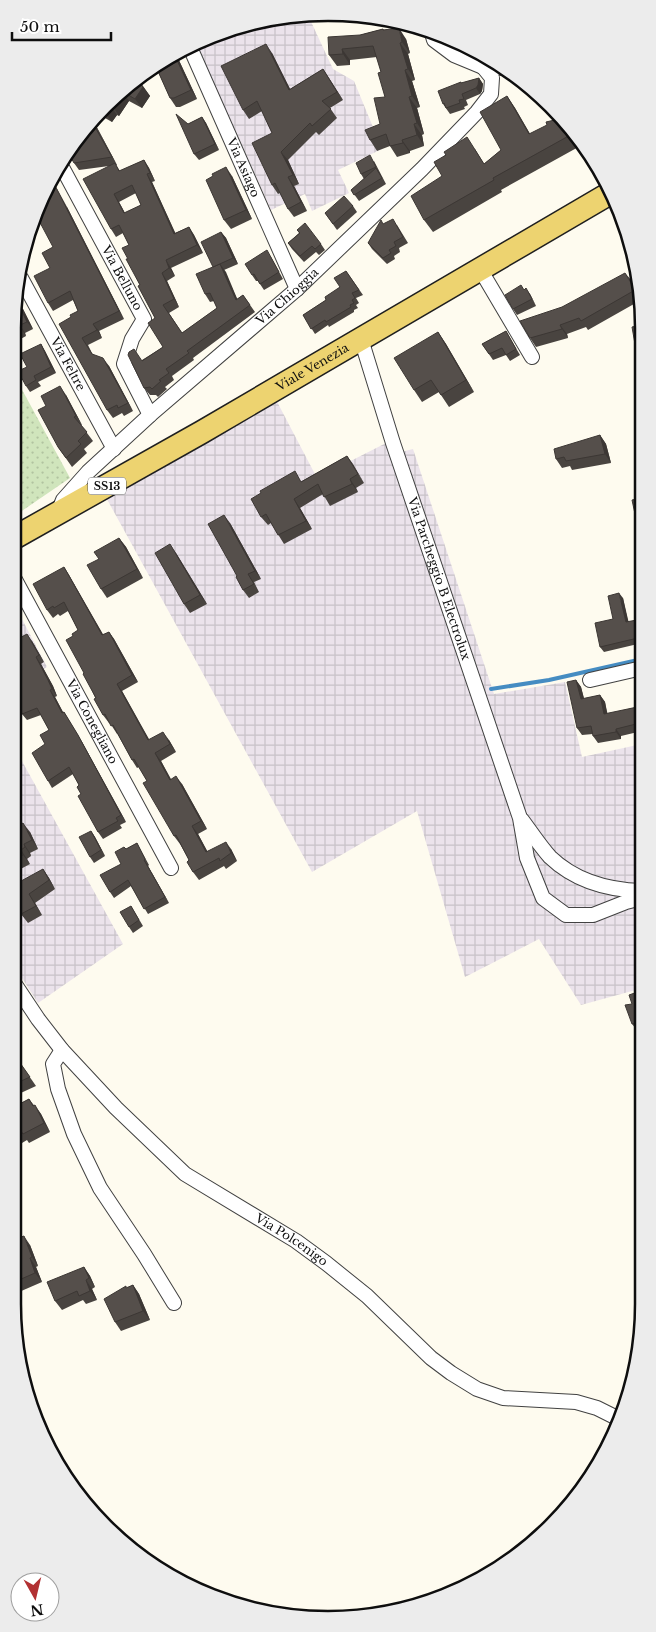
<svg xmlns="http://www.w3.org/2000/svg" width="656" height="1632" font-family="'Libre Baskerville',serif">
  <defs>
    <pattern id="industrial-grid" width="8" height="8" patternUnits="userSpaceOnUse" patternTransform="scale(1.25)"><rect width="8" height="8" fill="#ebe3eb"/><path d="M0 4h8M4 0v8" fill="none" stroke="#c8c2c8"/></pattern>
    <pattern id="grass-dots" width="8" height="8" patternUnits="userSpaceOnUse" patternTransform="scale(1.25)"><rect width="8" height="8" fill="#d0e5bc"/><path d="M2 2h.1M6 6h.1" fill="none" stroke="#b1c3a0" stroke-width="1.8" stroke-linecap="round"/></pattern>
  </defs>
  <rect width="100%" height="100%" fill="#fefbef"/>
  <g fill="url(#industrial-grid)">
    <path d="M307,13L333,69L354,81L382,149L338,170L349,193L312,211L305,194L271,210L196,43Z"/>
    <path d="M273,394L317,478L396,438L401,452L413,449L494,694L565,682L582,757L642,744L643,988L581,1005L539,939L465,977L417,811L312,872L103,492Z"/>
    <path d="M12,600L47,667L13,687H12Z"/>
    <path d="M12,743L123,944L38,1003L13,964Z"/>
  </g>
  <path fill="url(#grass-dots)" d="M13,373L70,478L13,517H12Z"/>
  <g fill="none" stroke-linecap="round" stroke-linejoin="round">
    <path stroke="#458cc2" stroke-width="4" d="M491,689L549,680L638,660"/>
    <g stroke="#414141" stroke-width="16">
      <g id="minor">
        <path d="M431,30L434,40L454,55L483,67L506,68"/>
        <path id="s1" d="M189,45L297,289"/>
        <path id="s2" d="M63,169L144,319L132,339L124,364L150,415"/>
        <path d="M480,269L532,357"/>
        <path id="s3" d="M21,278L114,449"/>
        <path id="s4" d="M361,339L393,443L520,818L527,858L543,898L566,915H593L626,902L642,898"/>
        <path id="s5" d="M59,510L63,500L88,472L150,415L297,289L422,169L477,112L491,94L492,78L483,67"/>
        <path id="s6" d="M12,574L171,868"/>
        <path d="M590,680L642,668"/>
        <path d="M522,820C531,832 540,846 550,857C575,881 608,890 642,891"/>
        <path id="s7" d="M12,980L38,1019L62,1050L116,1108L185,1174L296,1241L326,1263L367,1296L431,1358L451,1373L477,1389L503,1398L576,1402L597,1408L619,1419"/>
        <path d="M62,1050L53,1064L58,1089L74,1134L100,1188L144,1254L174,1303"/>
      </g>
    </g>
    <g stroke="#1f1f1f" stroke-width="25">
      <g id="primary">
        <path id="s8" d="M12,539L202,432L612,192"/>
      </g>
    </g>
    <use href="#minor" stroke="#fff" stroke-width="14"/>
    <use href="#primary" stroke="#edd370" stroke-width="22"/>
  </g>
  <g fill="#494440" fill-rule="evenodd">
    <path d="M383,29L384,30L406,39L410,53L408,54L415,80L412,81L420,107L417,108L424,134L422,135L424,146L410,151V153L397,157L390,146L377,151L370,140L380,124L385,97L381,72L377,57L350,60V65L337,66L329,55L360,35Z"/>
    <path d="M444,36L484,56H480L458,47Z"/>
    <path d="M272,53L290,89L323,69L343,100L330,108L337,118L319,135L316,132L288,160L299,184L294,186L307,211L294,217L288,209L280,193L278,194L272,185V133L262,111L249,119L243,110Z"/>
    <path d="M176,54L197,99L180,107H176L170,98L157,69Z"/>
    <path d="M479,78L483,84L482,91L480,94L466,100L468,105L464,107L465,109L450,114L443,104L462,83Z"/>
    <path d="M140,82L150,96L142,108L129,101L119,116L117,115L112,122L98,114Z"/>
    <path d="M507,96L515,108L530,134L565,120L582,145L501,190L502,192L433,232L424,220L442,176L475,149L484,164L501,150Z"/>
    <path d="M542,99L551,108H548Z"/>
    <path d="M202,117L206,123L219,150L199,160L194,154L188,124Z"/>
    <path d="M94,122L117,165H116L120,171L144,160L149,168L155,181L152,182L175,233L189,227L194,235L203,253L171,268L175,276L167,281L179,307L169,313L182,333L217,308L214,301L210,302L205,294L213,267L221,232L226,238L238,264L224,270L237,299L243,295L255,312L193,358L194,360L172,376L174,380L165,387L167,389L158,397L156,395H150L144,388L142,360L163,347L155,318L128,259L129,245L123,233L116,237L111,229L109,166L79,170L74,163ZM136,193L141,205L125,213L119,202Z"/>
    <path d="M374,161L386,184L359,201L351,190L364,179L361,174Z"/>
    <path d="M232,176L252,219L231,229L224,220Z"/>
    <path d="M353,206L357,212L337,230L325,213Z"/>
    <path d="M67,207L124,319L99,331L102,338L88,345L93,355L109,366L133,411L124,416L122,413L113,418L107,410L71,317L78,311L73,300L53,311L48,303L53,247Z"/>
    <path d="M383,224L397,225L408,243L399,248L400,252L394,256L395,259L387,264L372,249L368,243Z"/>
    <path d="M297,230L321,244L325,250L319,255L316,252L304,262L292,249L288,243L299,233Z"/>
    <path d="M271,257L283,279L264,290L258,281H256L252,275Z"/>
    <path d="M346,271L363,295L356,298L359,303L356,305L358,308L354,310V312L329,327L328,325L315,334L303,315L326,300L340,287Z"/>
    <path d="M632,281L641,298V300L588,330L586,327L567,334L568,338L536,347L530,338L562,307Z"/>
    <path d="M524,290L530,294L536,306L517,315L513,309Z"/>
    <path d="M23,309L33,329L25,333L26,336L17,341L21,351L12,355V328Z"/>
    <path d="M641,325V350H639L635,344Z"/>
    <path d="M506,331L520,355L510,361L506,355L493,360L482,344Z"/>
    <path d="M438,332L446,344L474,392L449,407L439,392L422,402L414,390Z"/>
    <path d="M41,344L45,351L56,373L38,382L41,386L30,392L26,386L27,367Z"/>
    <path d="M66,395L82,425H81L93,441L84,449L87,453L72,467L58,447Z"/>
    <path d="M600,435L606,444L611,463L572,470L570,466L562,468L556,459Z"/>
    <path d="M347,456L364,483L356,488L358,492L330,506L323,494L300,508L312,529L284,544L271,523L268,525L261,517L302,481Z"/>
    <path d="M641,485V529L637,523L641,498Z"/>
    <path d="M230,523L261,579L254,582L259,592L249,598L243,590L237,576Z"/>
    <path d="M119,538L126,547L143,578L107,598L101,589L99,559Z"/>
    <path d="M176,553L207,604L190,613L184,604Z"/>
    <path d="M64,567L69,575L103,635L109,632L114,639L138,682L122,691L149,740H169L176,752L161,761L171,779L182,784L207,829L198,834L207,851L231,849L237,861L226,869L224,866L199,880L193,872L189,860L180,844L174,836L147,781L139,767L137,768L132,760L117,733V734L110,723H109L103,715L84,673L73,636L78,630L68,611L60,616L58,614L53,618L47,610Z"/>
    <path d="M623,598L628,622L642,619V643L604,652L600,647L613,619Z"/>
    <path d="M12,638L14,641H32L44,662L41,664L53,686L57,696L55,697L63,712H64L68,719L82,742L126,822L120,825L122,828L103,839L98,832L81,794L79,785L73,774L52,788L48,781L45,744L49,730L41,715L27,720L22,714Z"/>
    <path d="M576,680L581,687L584,699L600,695L605,702L607,714L642,706V731L621,736V739L598,743L593,736V734L582,735L577,728Z"/>
    <path d="M12,829L30,832L38,849L30,853L31,856L27,859L30,864L15,872L14,871L12,872Z"/>
    <path d="M91,831L95,837L105,856L94,863L90,857Z"/>
    <path d="M137,843L149,865L148,866L169,903L148,914L131,886L114,898L110,892L121,864L126,849Z"/>
    <path d="M43,869L49,878L55,889L35,903L42,915L28,923L21,914L12,898Z"/>
    <path d="M131,906L143,926L133,933L129,927Z"/>
    <path d="M643,990V1027L636,1029L632,1024V1004Z"/>
    <path d="M18,1060L36,1086L12,1097V1063Z"/>
    <path d="M29,1099L41,1114L50,1132L29,1143L27,1140L17,1146L12,1140V1108Z"/>
    <path d="M12,1187L20,1216L12,1218Z"/>
    <path d="M12,1240L30,1245L38,1266L36,1267L42,1282L19,1292L12,1284Z"/>
    <path d="M84,1267L90,1276L95,1287L92,1289L97,1300L86,1304L83,1300L62,1310L55,1301Z"/>
    <path d="M133,1285L139,1294L150,1320L121,1331L115,1322L127,1288Z"/>
  </g>
  <g fill="#3c3734">
    <path d="M399,28L406,39L410,53L402,42Z"/>
    <path d="M400,43L408,54L415,80L408,69Z"/>
    <path d="M266,44L272,53L295,99L289,90Z"/>
    <path d="M342,49L350,60V65L343,54Z"/>
    <path d="M176,54L197,99L191,90L175,56Z"/>
    <path d="M323,69L329,78L343,100L337,92Z"/>
    <path d="M405,70L412,81L420,107L412,96Z"/>
    <path d="M479,78L483,84L482,91L480,94L476,88Z"/>
    <path d="M140,82L150,96L142,108L135,99L138,84Z"/>
    <path d="M124,94L129,101L119,116L113,107L117,100Z"/>
    <path d="M507,96L515,108L537,146L529,134Z"/>
    <path d="M409,97L417,108L424,134L417,123Z"/>
    <path d="M111,106L117,115L112,122L105,113Z"/>
    <path d="M202,117L206,123L219,150L215,144Z"/>
    <path d="M92,119L94,122L117,165L112,157Z"/>
    <path d="M414,124L422,135L424,146L417,135Z"/>
    <path d="M402,140L410,151V153L403,143Z"/>
    <path d="M281,152L288,160L299,184L293,175Z"/>
    <path d="M144,160L149,168L155,181L150,173Z"/>
    <path d="M226,167L232,176L252,219L246,210Z"/>
    <path d="M147,174L152,182L179,241L174,234Z"/>
    <path d="M288,177L294,186L307,211L301,202Z"/>
    <path d="M54,183L67,207L124,319L119,311L54,184Z"/>
    <path d="M114,194L119,202L129,221L124,213Z"/>
    <path d="M189,227L194,235L203,253L197,245Z"/>
    <path d="M221,232L226,238L238,264L233,258Z"/>
    <path d="M166,260L171,268L175,276L169,268Z"/>
    <path d="M220,264L226,272L241,308L236,300Z"/>
    <path d="M162,273L167,281L179,307L174,299Z"/>
    <path d="M625,273L632,281L641,298L635,290Z"/>
    <path d="M526,288L530,294L536,306L532,299Z"/>
    <path d="M17,301L23,309L33,329L27,322Z"/>
    <path d="M93,324L99,331L102,338L97,330Z"/>
    <path d="M20,325L25,333L26,336L21,328Z"/>
    <path d="M560,325L567,334L568,338L562,329Z"/>
    <path d="M438,332L446,344L474,392L466,380Z"/>
    <path d="M12,336L17,341L21,351L15,343Z"/>
    <path d="M41,344L45,351L56,373L51,367Z"/>
    <path d="M103,358L109,366L133,411L128,403Z"/>
    <path d="M60,386L66,395L82,425L76,416Z"/>
    <path d="M600,435L606,444L611,463L605,454Z"/>
    <path d="M347,456L353,464L364,483L358,474Z"/>
    <path d="M350,479L356,488L358,492L352,484Z"/>
    <path d="M294,499L300,508L312,529L306,521Z"/>
    <path d="M224,515L230,523L261,579L255,571Z"/>
    <path d="M119,538L126,547L143,578L137,569Z"/>
    <path d="M170,544L176,553L207,604L200,595Z"/>
    <path d="M64,567L69,575L108,643L102,635Z"/>
    <path d="M619,593L623,598L630,628L626,622Z"/>
    <path d="M109,632L114,639L138,682L132,675Z"/>
    <path d="M27,634L32,641L44,662L39,655Z"/>
    <path d="M36,657L41,664L53,686L57,696L52,689Z"/>
    <path d="M576,680L581,687L586,706L581,699Z"/>
    <path d="M117,684L122,691L154,748L148,740Z"/>
    <path d="M50,690L55,697L67,720L62,713Z"/>
    <path d="M600,695L605,702L609,721L604,714Z"/>
    <path d="M64,712L82,742L126,822L121,815Z"/>
    <path d="M616,729L621,736V739L616,732Z"/>
    <path d="M163,732L169,740L176,752L170,744Z"/>
    <path d="M155,753L161,761L175,788L170,780Z"/>
    <path d="M176,776L182,784L207,829L201,821Z"/>
    <path d="M23,823L30,832L38,849L32,840Z"/>
    <path d="M192,826L198,834L212,860L206,852Z"/>
    <path d="M91,831L95,837L105,856L101,850Z"/>
    <path d="M226,842L231,849L237,861L231,853Z"/>
    <path d="M24,844L30,853L31,856L25,847Z"/>
    <path d="M21,850L27,859L30,864L23,855Z"/>
    <path d="M144,860L148,866L169,903L165,897Z"/>
    <path d="M43,869L49,878L55,889L49,880Z"/>
    <path d="M29,894L35,903L42,915L36,906Z"/>
    <path d="M35,1105L41,1114L50,1132L44,1123Z"/>
    <path d="M12,1187L20,1216L14,1208L12,1201Z"/>
    <path d="M24,1236L30,1245L38,1266L32,1257Z"/>
    <path d="M30,1258L36,1267L42,1282L35,1273Z"/>
    <path d="M84,1267L90,1276L95,1287L89,1278Z"/>
    <path d="M86,1280L92,1289L97,1300L90,1291Z"/>
    <path d="M133,1285L139,1294L150,1320L143,1311Z"/>
  </g>
  <g fill="#554f4b" stroke="#3c3734" fill-rule="evenodd">
    <path d="M399,28L402,42L400,43L408,69L405,70L412,96L409,97L417,123L414,124L417,135L402,140L403,143L390,146L386,134L370,140L365,130L380,124L374,98L385,97L378,73L381,72L373,46L342,49L343,54L329,55L328,37L360,35L383,29V30Z"/>
    <path d="M266,44L289,90L323,69L337,92L322,101L331,109L312,126L310,123L281,152L293,175L288,177L301,202L288,209L275,183L272,185L252,143L272,133L257,101L243,110L221,66Z"/>
    <path d="M175,56L191,90L174,98H170L157,69Z"/>
    <path d="M479,78L478,85L476,88L462,94L464,99L459,100L460,103L446,108L444,103L443,104L438,91L461,82V83Z"/>
    <path d="M139,83L143,87L135,99L125,93Z"/>
    <path d="M507,96L529,134L547,125L546,122L563,118L565,120L574,133L493,178L494,180L424,220L411,196L442,176L434,162L446,155L444,152L467,137L484,164L501,150L480,112Z"/>
    <path d="M117,100L113,107L111,106L105,113L102,111Z"/>
    <path d="M176,114L188,124L202,117L215,144L194,154Z"/>
    <path d="M91,120L112,157L74,163L70,156Z"/>
    <path d="M370,155L376,167L361,174L356,163Z"/>
    <path d="M144,160L150,173L147,174L174,234L189,227L197,245L166,260L169,268L162,273L174,299L163,305L182,333L217,308L210,293L205,294L196,274L220,264L236,300L243,295L250,305L187,351L189,353L166,369L169,373L159,380L161,381L152,389L150,387L144,388L128,355L129,352L134,349L142,361L163,347L148,323L155,318L138,286L140,285L126,259H128L122,248L129,245L119,225L111,229L83,179L115,163L119,171ZM132,185L141,205L124,213L114,194Z"/>
    <path d="M226,167L246,210L224,220L206,180L213,176L212,174Z"/>
    <path d="M376,168L382,178L354,195L351,190Z"/>
    <path d="M54,184L119,311L93,324L97,330L82,338L92,354L103,358L128,403L118,408L117,405L107,410L59,324L71,317L70,315L78,311L70,291L48,303L34,276L50,268L42,253L53,247L36,215Z"/>
    <path d="M344,196L353,206L333,224L325,213Z"/>
    <path d="M393,219L403,237L394,242L396,246L389,250L391,253L383,258L368,243L381,220L383,224Z"/>
    <path d="M305,223L321,244L315,249L312,246L300,256L288,243L300,233L297,230Z"/>
    <path d="M221,232L233,258L213,267L201,242Z"/>
    <path d="M267,250L279,272L260,284L254,274L252,275L245,264Z"/>
    <path d="M346,271L359,290L352,293L355,298L352,300L354,303L350,305L351,307L326,322L325,320L311,329L303,315L326,300L325,297L340,287L334,278Z"/>
    <path d="M625,273L635,290L581,321L579,318L560,325L562,329L530,338L520,321L562,307Z"/>
    <path d="M521,285L524,290L526,288L532,299L513,309L505,295Z"/>
    <path d="M17,301L27,322L20,325L21,328L12,333V328Z"/>
    <path d="M641,325V343L635,344L632,327Z"/>
    <path d="M506,331L516,349L506,355L502,348L489,354L482,344Z"/>
    <path d="M438,332L466,380L441,395L431,380L414,390L394,358Z"/>
    <path d="M12,337L15,343L12,345Z"/>
    <path d="M41,344L51,367L34,376L36,380L26,386L18,371L27,367L20,354Z"/>
    <path d="M60,386L76,416L74,417L87,432L78,441L81,444L66,458L58,447L38,410L46,406L41,396Z"/>
    <path d="M600,435L605,454L566,461L564,457L556,459L554,449Z"/>
    <path d="M347,456L358,474L350,479L352,484L324,497L318,484L294,499L306,521L278,535L266,514L261,517L251,499L261,493L260,491L295,471L301,482Z"/>
    <path d="M641,485V522L637,523L632,500L641,498L638,486Z"/>
    <path d="M224,515L255,571L248,574L254,584L243,590L236,577L237,576L208,524Z"/>
    <path d="M119,538L137,569L101,589L87,565L99,559L94,552Z"/>
    <path d="M170,544L200,595L184,604L155,553Z"/>
    <path d="M64,567L102,635L109,632L132,675L117,684L148,740L163,732L170,744L155,753L170,780L176,776L201,821L192,826L206,852L226,842L231,853L220,861L219,858L193,872L187,862L189,860L176,835L174,836L143,783L147,781L134,759L132,760L113,725L111,726L105,714L103,715L94,699L96,698L83,674L84,673L66,640L73,636L72,634L78,630L64,602L54,608L53,606L47,610L33,584Z"/>
    <path d="M642,588V601L639,589Z"/>
    <path d="M619,593L626,622L642,619V637L600,647L595,623L613,619L608,596Z"/>
    <path d="M27,634L39,655L36,657L48,680L52,689L50,690L62,713L64,712L78,735L121,815L116,818L118,821L98,832L78,796L81,794L77,787L79,785L69,767L48,781L32,753L45,744L40,735L49,730L37,708L22,714L12,696V639L14,641Z"/>
    <path d="M576,680L581,699L600,695L604,714L642,706V727H641L640,723L616,729V732L593,736L591,726L577,728L567,682Z"/>
    <path d="M23,823L32,840L24,844L25,847L21,850L23,855L12,861V829Z"/>
    <path d="M91,831L101,850L90,857L79,837Z"/>
    <path d="M137,843L145,859L144,860L165,897L144,909L128,880L110,892L100,875L121,864L115,852L124,847L126,849Z"/>
    <path d="M43,869L49,880L29,894L36,906L21,914L12,898V886Z"/>
    <path d="M131,906L139,920L129,927L120,912Z"/>
    <path d="M643,990V1009H640L643,1020L632,1024L625,1005L632,1004L629,995Z"/>
    <path d="M18,1060L30,1077L12,1085V1063Z"/>
    <path d="M29,1099L33,1106L35,1105L44,1123L23,1134L21,1131L12,1136V1108Z"/>
    <path d="M24,1236L32,1257L30,1258L35,1273L12,1283V1240Z"/>
    <path d="M84,1267L89,1278L86,1280L90,1291L79,1296L77,1291L55,1301L47,1282Z"/>
    <path d="M133,1285L143,1311L115,1322L104,1299L126,1286V1288Z"/>
  </g>
  <g text-anchor="middle" stroke-width="5" stroke-linejoin="round" paint-order="stroke">
    <rect fill="#fff" stroke="#565656" stroke-width="1" x="88" y="477.5" width="38" height="17" rx="4"/>
    <g font-size="11" font-weight="bold" fill="#0e0e0e">
      <text x="107" y="490">SS13</text>
    </g>
    <g font-size="12" fill="#0e0e0e" stroke="#fff">
      <text dy="4" stroke="none"><textPath href="#s1" startOffset="134">Via Asiago</textPath></text>
      <text dy="4" stroke="none"><textPath href="#s2" startOffset="124">Via Belluno</textPath></text>
      <text dy="4" stroke="none"><textPath href="#s5" startOffset="314">Via Chioggia</textPath></text>
      <text dy="4" stroke="none"><textPath href="#s3" startOffset="98">Via Feltre</textPath></text>
      <text dy="4" stroke="none"><textPath href="#s8" startOffset="346">Viale Venezia</textPath></text>
      <text dy="4" stroke="none"><textPath href="#s4" startOffset="252">Via Parcheggio B Electrolux</textPath></text>
      <text dy="4" stroke="none"><textPath href="#s6" startOffset="168">Via Conegliano</textPath></text>
      <text dy="4" stroke="none"><textPath href="#s7" startOffset="386">Via Polcenigo</textPath></text>
    </g>
  </g>
  <path d="M0 0H656V1632H0ZM328 21H328A307 307 0 0 1 635 328V1304A307 307 0 0 1 328 1611H328A307 307 0 0 1 21 1304V328A307 307 0 0 1 328 21Z" fill="#ececec" fill-rule="evenodd"/>
  <path fill="none" stroke="#0e0e0e" stroke-width="2.5" d="M328 21H328A307 307 0 0 1 635 328V1304A307 307 0 0 1 328 1611H328A307 307 0 0 1 21 1304V328A307 307 0 0 1 328 21Z"/>
  <g transform="translate(35 1597) rotate(172)"><circle r="24" fill="#ffffff" stroke="#9f9f9f"/>
  <path d="M0-4L9 19L0 12L-9 19Z" fill="#b23133"/>
  <text y="-8" font-size="14" font-weight="bold" text-anchor="middle" fill="#0e0e0e">N</text>
  </g>
  <path d="M12 32v8h99v-8" fill="none" stroke="#0e0e0e" stroke-width="2.5"/>
  <text x="20" y="32" font-size="15" fill="#0e0e0e" stroke="#ffffff" stroke-width="4" paint-order="stroke">50 m</text>
</svg>
